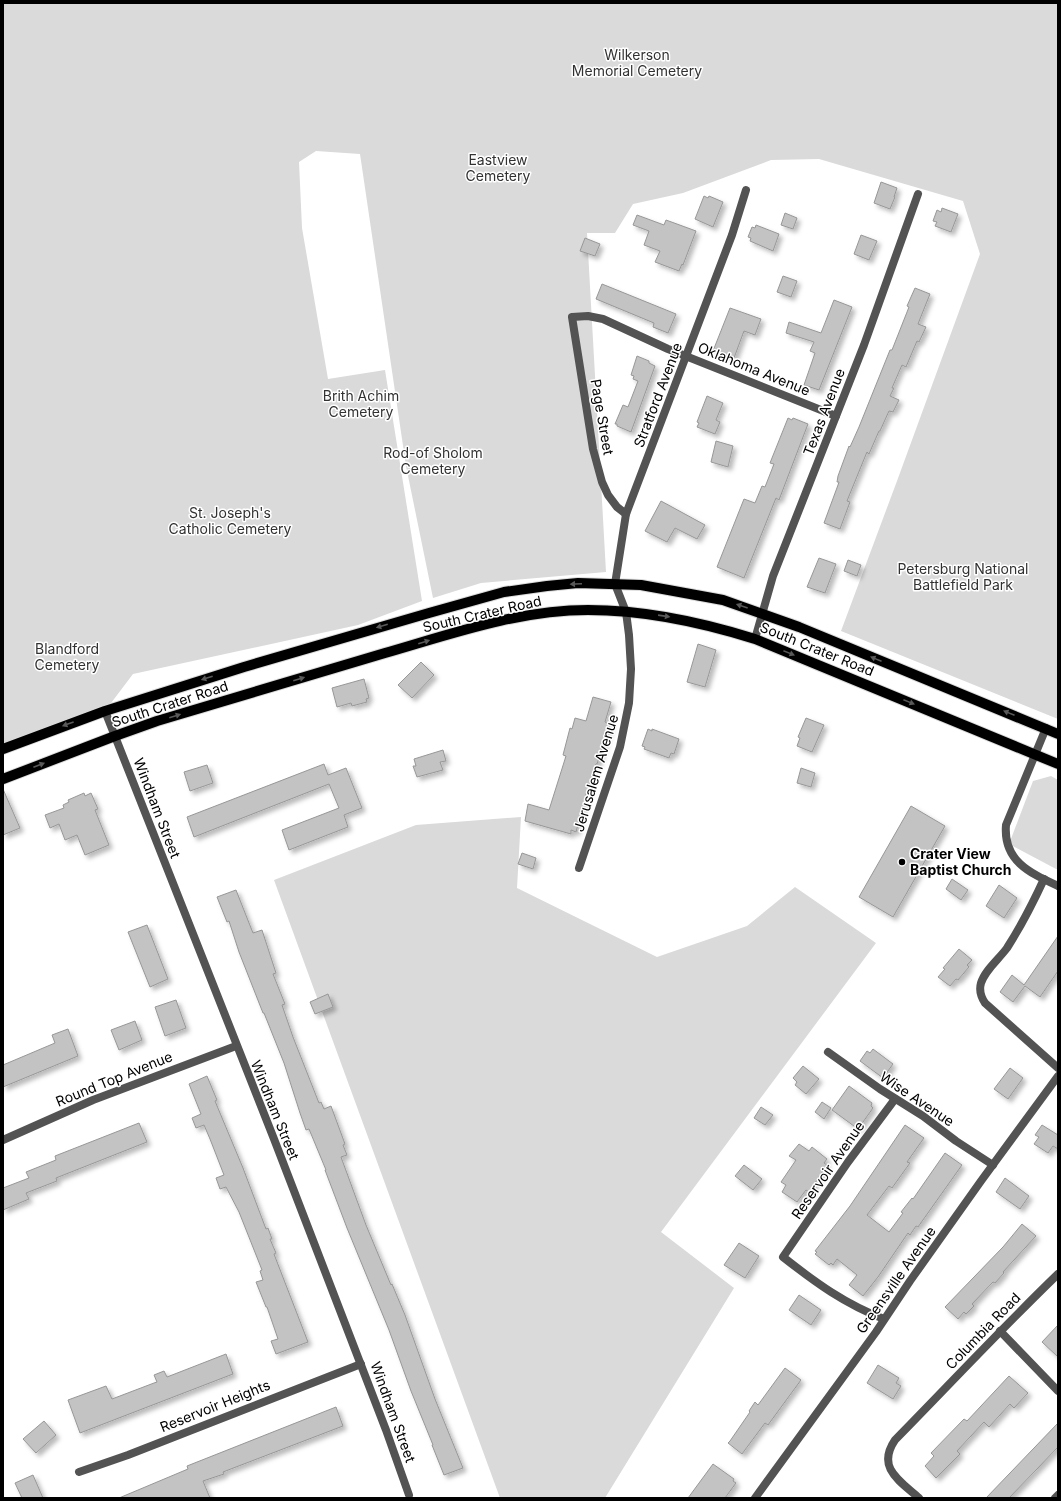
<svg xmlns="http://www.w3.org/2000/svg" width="1061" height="1501" font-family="Inter,sans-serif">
  <defs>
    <filter id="shadow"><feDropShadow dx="3.5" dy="3.5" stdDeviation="2" flood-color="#0004"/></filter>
  </defs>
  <rect width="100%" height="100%" fill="#fff"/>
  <g fill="#dadada">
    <path d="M3,3H1058V719L841,631L897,481L980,254L963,201L819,159L771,160L683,193L633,204L615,233H587L606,572L481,583L433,598L406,466L360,154L316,151L299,162L302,228L328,379L385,370L422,601L358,625L133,674L105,711L3,755Z"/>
    <path d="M1051,776L1058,780V870L1009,844L1033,781Z"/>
    <path d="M521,817L517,888L657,957L747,926L795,887L876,943L661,1232L734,1288L605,1498H500L274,880L416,825Z"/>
  </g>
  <g fill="#c3c3c3" stroke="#979797" filter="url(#shadow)">
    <path d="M881,182L897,188L894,197H895L890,209L874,203Z"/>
    <path d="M704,196L708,198L709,196L723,202L713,227L695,219Z"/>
    <path d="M942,208L958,214L951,232L935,226L937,222L933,221L937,210L941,212Z"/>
    <path d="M785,213L797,218L793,229L781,225Z"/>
    <path d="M637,215L664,225L666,220L696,231L683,265L682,264L679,271L655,262L660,251L644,245L649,231L633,225Z"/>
    <path d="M756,225L779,234L773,251L750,241L751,238L748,237L752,227L755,228Z"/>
    <path d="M861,235L877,241L869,260L854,254Z"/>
    <path d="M585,238L600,244L595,256L580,251Z"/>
    <path d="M783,276L797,281L791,297L777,292Z"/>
    <path d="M602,284L676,314L668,333L653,327L654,323L596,299Z"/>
    <path d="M915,288L930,294L918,324L926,327L919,342L917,341L906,367L902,365L892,388H894L890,396L899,400L893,412L889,411L880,431H879L869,454L867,452L847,501L850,502L840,529L824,523L838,485L839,482H837L838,476L849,446L850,447L859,427L890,350H892L909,307L907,306Z"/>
    <path d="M834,300L852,307L819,390L804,385L815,353L810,351L814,342L786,333L789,322L821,333Z"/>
    <path d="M730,308L761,319L755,335L744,331L734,358L713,351Z"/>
    <path d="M637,356L649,361V363L655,366L631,432L617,426V424H615L623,405L628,407L638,381L633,379L634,376L631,375Z"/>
    <path d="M707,396L723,403L716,420L720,422L715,434L697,427L699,423L697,422Z"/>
    <path d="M788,418L792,420L793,418L808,424L779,500L776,498L744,578L717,567L744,499L755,503L762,486L765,487L774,464L770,463Z"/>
    <path d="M716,441L733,446L728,467L711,462Z"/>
    <path d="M661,501L705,525L697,539L675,528L667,542L645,531Z"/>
    <path d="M819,558L836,564L825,593L807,587Z"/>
    <path d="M848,560L861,565L857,576L844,571Z"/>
    <path d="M698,644L716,650L705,687L687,682Z"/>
    <path d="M421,662L434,675L412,698L398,685Z"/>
    <path d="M364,679L369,698L366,699L367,702L352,706L351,703L337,707L332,688Z"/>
    <path d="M593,697L611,702L605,722L610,725L597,764H596L588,787L576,832L571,830V834L525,821L528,804L549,810L566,756L563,755L570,728L572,729L575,718L586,721Z"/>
    <path d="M806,718L824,725L812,752L797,746L800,738L798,737Z"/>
    <path d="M648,729L652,731V729L679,739L674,754L671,753L669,758L644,749L645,747L642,746Z"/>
    <path d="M443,750L446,761L440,762L443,770L417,777L413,766H416L414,759Z"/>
    <path d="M324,764L328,775L346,768L362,808L344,815L348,827L289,850L282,830L339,808L329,784L194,837L187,817Z"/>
    <path d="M207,765L213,783L190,791L184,772Z"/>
    <path d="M801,768L815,773L811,787L797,783Z"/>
    <path d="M3,789L20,828L3,835Z"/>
    <path d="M84,793L85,796L91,793L98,809L95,810L109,845L85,855L77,835L65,840L59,824L50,828L45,815L64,808L63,805L69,802L68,800Z"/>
    <path d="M911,806L945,826L893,917L859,897Z"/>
    <path d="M522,853L536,858L533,869L518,864Z"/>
    <path d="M952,879L968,890L961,900L946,889Z"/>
    <path d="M999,885L1017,898L1004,918L986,906Z"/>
    <path d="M236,890L253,933L262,930L276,973L273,974L285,1004L282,1005L293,1037L319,1103L321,1102L324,1109L331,1106L345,1144L343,1145L347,1155L341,1157L366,1225L391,1285L392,1284L405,1315L435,1399L463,1468L444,1475L432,1445H433L411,1391L389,1330L347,1228L325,1170H326L309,1129L306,1130L300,1113L284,1063L264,1013H263L239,952L229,921L227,922L217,897Z"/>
    <path d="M147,925L168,979L150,987L128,932Z"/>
    <path d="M1058,936V971L1040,997L1025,986L1013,1002L1000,992L1012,975L1024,985Z"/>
    <path d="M959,949L972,960L967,965L969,967L958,980L956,979L950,986L938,977L945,969L943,968Z"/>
    <path d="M328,994L333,1007L315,1014L310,1002Z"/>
    <path d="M176,1000L186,1028L165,1036L155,1007Z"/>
    <path d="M135,1021L142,1040L119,1050L111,1030Z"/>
    <path d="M68,1029L78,1056L3,1087V1065L55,1043L52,1035Z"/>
    <path d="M873,1049L893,1064L883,1078L860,1061L867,1051L870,1053Z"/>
    <path d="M803,1066L819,1079L806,1094L795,1085L797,1082L793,1078Z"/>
    <path d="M1010,1068L1023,1078L1008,1099L994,1089Z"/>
    <path d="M207,1076L217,1100L215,1101L243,1168L266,1229L268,1228L272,1239H270L276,1253L274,1254L308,1342L276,1354L271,1341L278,1339L267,1307H266L256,1282L263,1280L260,1271L262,1270L239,1212L226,1187L220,1189L216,1178L224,1175L210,1139L204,1125L196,1128L192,1118L201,1114L189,1084Z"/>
    <path d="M849,1086L872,1103L871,1106L873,1108L858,1129L832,1110Z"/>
    <path d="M822,1102L831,1108L824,1119L815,1112Z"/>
    <path d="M761,1107L773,1115L765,1125L754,1118Z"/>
    <path d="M139,1123L147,1142L56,1178L57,1181L26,1193L29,1199L3,1210V1188L29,1178L26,1172L56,1160L55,1156Z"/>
    <path d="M905,1125L924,1138L907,1162L910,1163L892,1188L889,1186L867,1215L889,1232L903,1213L901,1212L912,1198L913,1199L945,1153L962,1165L918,1227L916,1226L910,1235L908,1233L878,1277L863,1296L849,1285L857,1275L837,1259L833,1265L831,1263L829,1265L815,1254L817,1252L815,1251L850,1206Z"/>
    <path d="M1042,1125L1058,1135V1149L1053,1146L1048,1153L1034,1144L1039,1137L1035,1135Z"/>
    <path d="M799,1144L809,1151L812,1147L827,1159L824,1163L827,1165L809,1192L806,1190L797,1202L782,1192L786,1185L781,1182L796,1160L789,1156Z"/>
    <path d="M744,1165L762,1179L753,1190L735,1176Z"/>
    <path d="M1005,1178L1029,1196L1020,1209L996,1192Z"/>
    <path d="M1022,1224L1036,1236L1003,1272L1004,1273L995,1283L993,1282L972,1304L974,1306L966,1314L964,1312L958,1319L945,1307L1003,1247Z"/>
    <path d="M739,1243L759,1256L745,1278L724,1265Z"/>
    <path d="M799,1295L821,1310L811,1325L789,1310Z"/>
    <path d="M1058,1325V1357L1042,1342Z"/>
    <path d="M226,1354L233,1374L80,1433L68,1400L106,1386L112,1399L154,1383L157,1382L154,1375L164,1371L167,1377Z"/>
    <path d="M878,1365L899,1378L896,1383L901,1386L893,1399L867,1383Z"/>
    <path d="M785,1368L801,1380L768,1425L765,1423L742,1454L728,1443L730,1441L750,1412L749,1411L755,1402L758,1405Z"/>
    <path d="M1009,1376L1028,1393L1014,1408L1010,1404L989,1427L984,1422L957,1451L960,1454L936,1478L925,1466L934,1456L931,1453L964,1419L967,1421Z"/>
    <path d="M336,1407L343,1426L223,1472L224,1474L203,1481L210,1498H119L188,1469L187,1466Z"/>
    <path d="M44,1421L56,1435L36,1453L23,1439Z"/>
    <path d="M1058,1423V1447L1037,1469L1009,1498H986Z"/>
    <path d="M713,1464L734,1479L733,1481L736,1483L725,1498H688Z"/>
    <path d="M33,1475L43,1498H22L15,1483Z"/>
  </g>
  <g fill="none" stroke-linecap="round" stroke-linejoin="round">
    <g stroke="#dbdbdb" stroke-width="12">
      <g id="primary">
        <path d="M3,749L105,711L244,667L429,613L504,592L547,586L578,583L641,585L723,600L799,627L1058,734"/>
        <path d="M3,779L115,736L157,721C233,699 309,676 385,653C451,634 518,610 588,610C645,610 701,622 755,639L1058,764"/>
      </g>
    </g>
    <g stroke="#535353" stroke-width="8">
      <path d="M626,514L617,507L608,495L602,482L593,449L572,317L588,316L603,319L668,349L836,416"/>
      <path d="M755,639L773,576L864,345L918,194"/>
      <path d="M105,711L274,1139L386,1430L409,1495"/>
      <path d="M1046,728L1006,825C1003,861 1030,873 1058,886"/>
      <path d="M579,868L620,747L629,703L631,669L629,635L626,612L615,584L626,514L732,235L746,190"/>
      <path d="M1044,879C1033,903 1021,926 1007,948C999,959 985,970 981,983C979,990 981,997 985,1003L1058,1068"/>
      <path d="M828,1052L880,1089L923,1116L956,1141L993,1165"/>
      <path d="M3,1140L93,1100L236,1046"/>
      <path d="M884,1319C845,1304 816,1283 783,1257L848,1162L895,1099"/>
      <path d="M1000,1331L1058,1391"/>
      <path d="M79,1472L128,1455L361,1364"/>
      <path d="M755,1498L876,1332L910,1281L981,1181L1058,1076"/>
      <path d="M919,1498C900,1481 876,1468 895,1440C949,1385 1002,1328 1058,1274"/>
      <path d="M1055,1498L1058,1495"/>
    </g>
    <use href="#primary" stroke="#000" stroke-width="10"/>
  </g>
  <defs><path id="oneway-solid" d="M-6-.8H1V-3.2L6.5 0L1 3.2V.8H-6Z"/></defs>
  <g fill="#595959">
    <use href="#oneway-solid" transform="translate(576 584) rotate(178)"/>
    <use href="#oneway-solid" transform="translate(742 606) rotate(-161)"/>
    <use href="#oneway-solid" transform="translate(664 616) rotate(8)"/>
    <use href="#oneway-solid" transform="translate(382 626) rotate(164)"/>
    <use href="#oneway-solid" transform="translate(424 642) rotate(-17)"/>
    <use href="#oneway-solid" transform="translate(789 653) rotate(22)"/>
    <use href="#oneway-solid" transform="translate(876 659) rotate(-158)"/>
    <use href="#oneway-solid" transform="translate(207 678) rotate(162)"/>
    <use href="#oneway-solid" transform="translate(299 679) rotate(-17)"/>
    <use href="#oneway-solid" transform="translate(909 702) rotate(22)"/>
    <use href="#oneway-solid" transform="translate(1009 713) rotate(-158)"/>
    <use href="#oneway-solid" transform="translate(175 716) rotate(-17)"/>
    <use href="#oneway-solid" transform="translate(68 724) rotate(160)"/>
    <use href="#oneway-solid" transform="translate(39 765) rotate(-21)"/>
  </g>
  <circle fill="#000" stroke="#fff" stroke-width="1.5" cx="902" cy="862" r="4"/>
  <g text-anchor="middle" stroke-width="3" stroke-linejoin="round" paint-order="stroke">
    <g font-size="14" fill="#313131" stroke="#fff">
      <text x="637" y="60">Wilkerson<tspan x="637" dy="16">Memorial Cemetery</tspan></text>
      <text x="498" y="165">Eastview<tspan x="498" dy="16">Cemetery</tspan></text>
      <text x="361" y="401">Brith Achim<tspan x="361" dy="16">Cemetery</tspan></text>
      <text x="433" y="458">Rod-of Sholom<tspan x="433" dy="16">Cemetery</tspan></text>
      <text x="230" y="518">St. Joseph's<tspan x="230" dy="16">Catholic Cemetery</tspan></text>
      <text x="963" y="574">Petersburg National<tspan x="963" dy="16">Battlefield Park</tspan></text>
      <text x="67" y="654">Blandford<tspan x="67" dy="16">Cemetery</tspan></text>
    </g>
    <g font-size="14" fill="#000" stroke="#fff">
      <text transform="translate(754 369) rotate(22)" y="5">Oklahoma Avenue</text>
      <text transform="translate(658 395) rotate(-69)" y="5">Stratford Avenue</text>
      <text transform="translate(824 412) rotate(-69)" y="5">Texas Avenue</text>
      <text transform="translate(602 417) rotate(80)" y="5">Page Street</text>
      <text transform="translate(482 614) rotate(-13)" y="5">South Crater Road</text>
      <text transform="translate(817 649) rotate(22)" y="5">South Crater Road</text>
      <text transform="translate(170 704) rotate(-18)" y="5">South Crater Road</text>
      <text transform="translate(596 773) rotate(-73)" y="5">Jerusalem Avenue</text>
      <text transform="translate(157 808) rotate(69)" y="5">Windham Street</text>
      <text transform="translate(114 1079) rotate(-22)" y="5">Round Top Avenue</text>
      <text transform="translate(917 1099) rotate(34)" y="5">Wise Avenue</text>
      <text transform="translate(275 1110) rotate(68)" y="5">Windham Street</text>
      <text transform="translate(828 1170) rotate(-55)" y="5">Reservoir Avenue</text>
      <text transform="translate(896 1280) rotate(-55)" y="5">Greensville Avenue</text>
      <text transform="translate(983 1331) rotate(-46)" y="5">Columbia Road</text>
      <text transform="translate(215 1406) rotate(-22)" y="5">Reservoir Heights</text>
      <text transform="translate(393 1412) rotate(70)" y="5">Windham Street</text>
    </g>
    <g font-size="14" font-weight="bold" fill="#000" stroke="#fff" text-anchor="start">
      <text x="910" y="859">Crater View<tspan x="910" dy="16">Baptist Church</tspan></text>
    </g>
  </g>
  <rect width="1061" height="1501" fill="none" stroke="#000000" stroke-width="8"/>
</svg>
